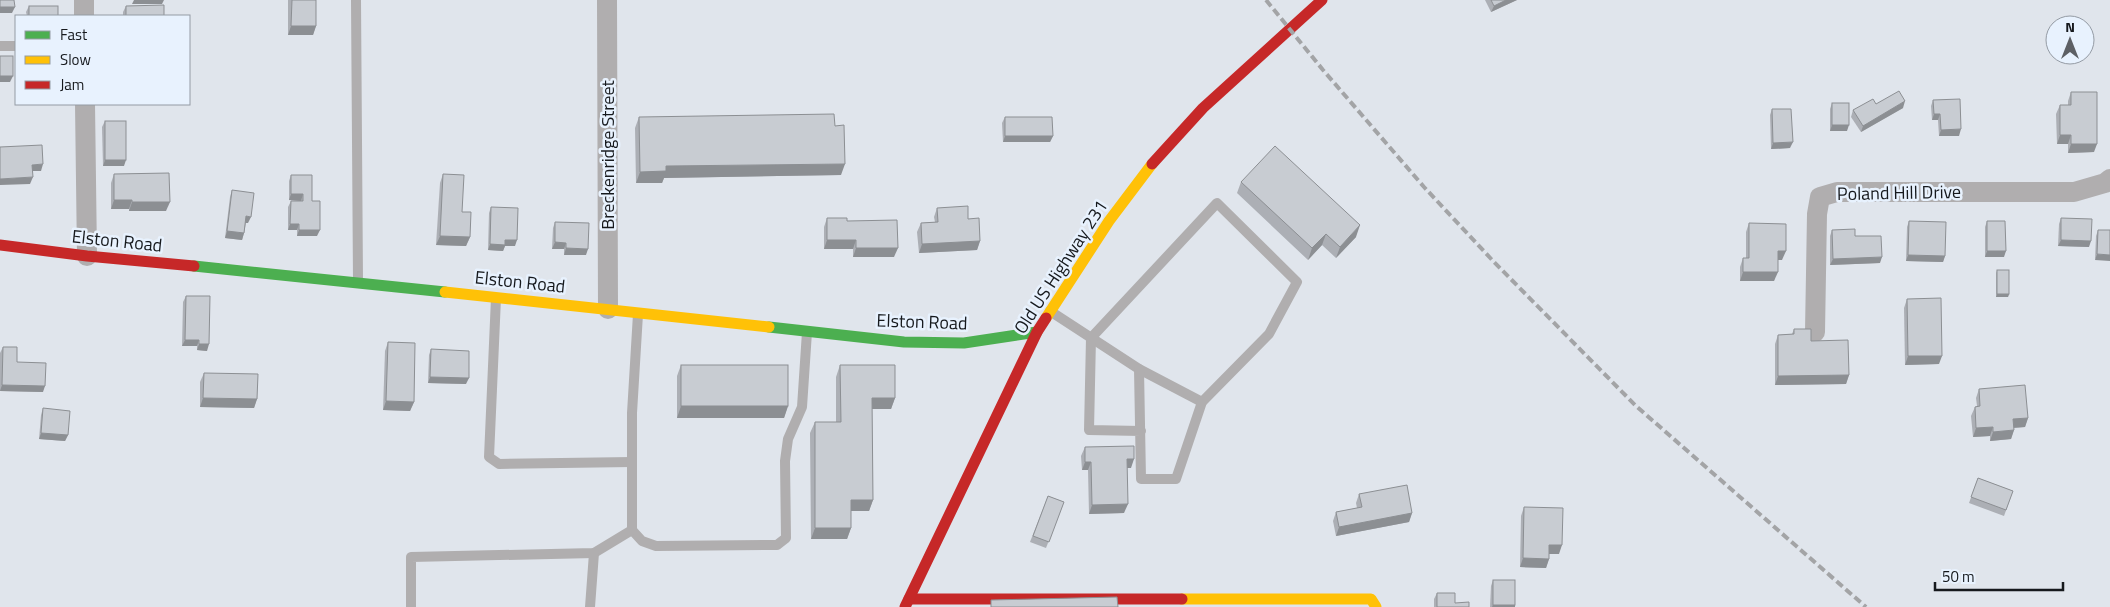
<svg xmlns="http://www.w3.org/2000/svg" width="2110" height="607" font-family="'Titillium Web',sans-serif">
  <rect width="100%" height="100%" fill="#e0e5ec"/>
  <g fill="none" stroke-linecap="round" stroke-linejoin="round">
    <g stroke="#b0aeaf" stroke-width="10">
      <path d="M356,0L358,281"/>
      <path d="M0,46H16"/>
      <path d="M496,298L489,457L499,464L632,462"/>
      <path d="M1050,311L1139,369L1202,402"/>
      <path d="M638,314L632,413V530L642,541L656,546L777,545L786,538L785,461L788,439L802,407L807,332"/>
      <path d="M1139,369L1141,479H1176L1202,402L1269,334L1297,282L1217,203L1091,338L1089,430L1141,431"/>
      <path d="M411,607V557L594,553L632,530"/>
      <path d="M590,607L594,553"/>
    </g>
    <g stroke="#b0aeaf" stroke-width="20">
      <path d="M607,0L608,309"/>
      <path d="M84,16V0"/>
      <path d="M85,104L87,256"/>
      <path d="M1815,332L1817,214L1820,197L1837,192H2074L2105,183L2110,179"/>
    </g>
    <g stroke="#4caf50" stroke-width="11">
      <path d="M194,266L445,292"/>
      <path d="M769,327L904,342L964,343L1037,332"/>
    </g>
    <g stroke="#ffc107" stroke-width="11">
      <path d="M445,292L769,327"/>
      <path d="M1046,318L1109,221L1152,164"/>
      <path d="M1182,599H1371L1376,607"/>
    </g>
    <g stroke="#c62828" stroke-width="11">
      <path d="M1152,164L1203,108L1322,0"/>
      <path d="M0,245L87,256L194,266"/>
      <path d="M909,599H1182"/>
      <path d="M905,607L1037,332L1046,318"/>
    </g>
    <path stroke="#a3a4a6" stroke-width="4" stroke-dasharray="8 4" stroke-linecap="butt" d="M1266,0L1323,70L1424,187L1494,262L1636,406L1866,607"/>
  </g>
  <g fill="#acafb5">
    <path d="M288,0H316V26L313,35H288Z"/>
    <path d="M1485,0H1517L1491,12Z"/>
    <path d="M29,6L58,16H27L26,12Z"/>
    <path d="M126,6L164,16H123V12Z"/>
    <path d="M2071,92L2094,152L2068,153V144H2057L2056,114L2060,105H2068V101Z"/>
    <path d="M1933,100L1959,136H1939L1938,120H1932L1931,106Z"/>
    <path d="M1832,103L1847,131H1830V109Z"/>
    <path d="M1876,104L1903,108L1861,132L1851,117L1853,110Z"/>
    <path d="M1772,109L1790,148L1771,149L1770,115Z"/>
    <path d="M639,117L835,126L841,175L664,178L662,183H636L635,128Z"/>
    <path d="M1005,117L1053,136L1050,142H1003L1002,123Z"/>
    <path d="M105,121L124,166H103L102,127Z"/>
    <path d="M114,174L166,211H129V209H111V183Z"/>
    <path d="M443,174L462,212L470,237L466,246L436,245L440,183Z"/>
    <path d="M291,175L312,201L317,236H297V230H288V207L291,201H301L289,200V181Z"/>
    <path d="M1241,182L1356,237L1336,258L1322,245L1308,260L1237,193Z"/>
    <path d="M232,190L248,223H246L244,233L242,240L225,238L230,197Z"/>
    <path d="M491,207L515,246H505L503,251L488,250L489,213Z"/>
    <path d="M937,208L980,241L977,250L919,253L917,232L921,223L935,222L934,217Z"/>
    <path d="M827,218L847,221L894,257H853V249H824V227Z"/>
    <path d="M2061,218L2089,247L2058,246L2059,224Z"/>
    <path d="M1909,221L1945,256L1943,262L1906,261L1907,227Z"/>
    <path d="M1987,221L2004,257H1985V227Z"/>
    <path d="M555,222L586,255H564V249H552L553,228Z"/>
    <path d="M1749,223L1782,260H1778L1774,281H1740V267L1743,258H1746V232Z"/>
    <path d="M1832,230L1855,236L1880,263L1830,265V236Z"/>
    <path d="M2098,230H2110L2095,260L2096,236Z"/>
    <path d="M1997,270L2009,294L2008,297H1996V273Z"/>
    <path d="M186,296L207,351L197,350V346H182L183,302Z"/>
    <path d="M1907,299L1939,364L1905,365L1904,308Z"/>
    <path d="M1794,329L1811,341L1849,375L1846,384L1775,385V344L1778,335L1792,334Z"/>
    <path d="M388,342L414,402L410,411L383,410L385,351Z"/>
    <path d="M3,347L17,362L43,392L0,391V353Z"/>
    <path d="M431,349L466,384L428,383L429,355Z"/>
    <path d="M681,365L788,406L784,418H677V376Z"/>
    <path d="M840,365L895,398L891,409H872L873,500L869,511H851V528L847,539H811L810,433L815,422H836V377Z"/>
    <path d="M204,373L257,399L254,408L200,407V382Z"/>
    <path d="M1979,389L2028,418L2025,427L2014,428V430L2011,439L1990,441V436L1973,437L1971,416L1975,407L1977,406L1976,398Z"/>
    <path d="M43,408L68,435L65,441L39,439L41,415Z"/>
    <path d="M1085,447L1131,468H1127L1124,513L1089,514L1088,470H1082L1081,456Z"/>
    <path d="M1978,478L2013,491L2004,516L1969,503Z"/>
    <path d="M1359,494L1412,513L1409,522L1336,536L1333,521L1336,512L1357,508L1356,503Z"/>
    <path d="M1048,496L1064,502L1046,548L1030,542Z"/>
    <path d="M1524,507L1559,554H1549V559L1546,568L1520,567L1521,516Z"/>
    <path d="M1493,580L1515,607H1490L1491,586Z"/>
    <path d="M1437,593L1455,603L1469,607H1434V599Z"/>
  </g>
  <g fill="#8c8f93">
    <path d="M134,0H164L162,4H132Z"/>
    <path d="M1506,0H1517L1491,12L1494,6Z"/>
    <path d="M0,7H15L12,13H0Z"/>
    <path d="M291,26H316L313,35H288Z"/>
    <path d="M0,76H13L10,82H0Z"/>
    <path d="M1905,101L1903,108L1861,132L1863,126Z"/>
    <path d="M1934,114H1940L1938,120H1932Z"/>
    <path d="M1832,125H1849L1847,131H1830Z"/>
    <path d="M1961,129L1959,136H1939L1941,130Z"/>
    <path d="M2060,135H2071L2068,144H2057Z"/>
    <path d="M1005,136H1053L1050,142H1003Z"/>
    <path d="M1793,142L1790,148L1771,149L1773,143Z"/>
    <path d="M2071,144H2097L2094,152L2068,153Z"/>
    <path d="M105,160H126L124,166H103Z"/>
    <path d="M43,164L41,171H30L32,165Z"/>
    <path d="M845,164L841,175L664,178L662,183H636L640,172L666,166Z"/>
    <path d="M33,177L30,184L0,185V179Z"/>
    <path d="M291,194H303L301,201L289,200Z"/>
    <path d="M114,200H132L129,209H111Z"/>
    <path d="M132,202H170L166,211H129Z"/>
    <path d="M246,216L251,217L248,223H244Z"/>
    <path d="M290,224H299L297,230H288Z"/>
    <path d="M1360,225L1356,237L1336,258L1340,247Z"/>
    <path d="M299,230H320L317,236H297Z"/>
    <path d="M227,231L244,233L242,240L225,238Z"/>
    <path d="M1326,234L1322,245L1308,260L1312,248Z"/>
    <path d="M440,236L470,237L466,246L436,245Z"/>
    <path d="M505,240H517L515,246H505L503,251L488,250L490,244Z"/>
    <path d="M827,240H856L853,249H824Z"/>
    <path d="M2061,240L2091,241L2089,247L2058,246Z"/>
    <path d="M980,241L977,250L919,253L922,244Z"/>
    <path d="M555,242L566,243L564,249H552Z"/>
    <path d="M566,248L588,249L586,255H564Z"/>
    <path d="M856,248H898L894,257H853Z"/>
    <path d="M1778,251H1786L1782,260H1775Z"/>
    <path d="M1987,251H2006L2004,257H1985Z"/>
    <path d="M2097,254L2110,255V261L2095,260Z"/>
    <path d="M1908,255L1945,256L1943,262L1906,261Z"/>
    <path d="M1882,257L1880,263L1830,265L1833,259Z"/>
    <path d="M1743,272H1778L1774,281H1740Z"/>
    <path d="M1997,294H2009L2008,297H1996Z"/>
    <path d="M185,340H199L197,346H182Z"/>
    <path d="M199,344H209L207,351L197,350Z"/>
    <path d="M1908,356H1942L1939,364L1905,365Z"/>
    <path d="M1849,375L1846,384L1775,385L1778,376Z"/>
    <path d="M430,377L469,378L466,384L428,383Z"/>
    <path d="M2,385L45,386L43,392L0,391Z"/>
    <path d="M203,398L257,399L254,408L200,407Z"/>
    <path d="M872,398H895L891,409H868Z"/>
    <path d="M386,401L414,402L410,411L383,410Z"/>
    <path d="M681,406H788L784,418H677Z"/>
    <path d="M2028,418L2025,427L2010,428L2013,419Z"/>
    <path d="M1993,427L1990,436L1973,437L1976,428Z"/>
    <path d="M2014,430L2011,439L1990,441L1993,432Z"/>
    <path d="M41,433L68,435L65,441L39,439Z"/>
    <path d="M1127,459H1134L1131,468H1123Z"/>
    <path d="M1085,462H1091L1088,470H1082Z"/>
    <path d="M851,500H873L869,511H846Z"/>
    <path d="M1128,504L1124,513L1089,514L1092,505Z"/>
    <path d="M1412,513L1409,522L1336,536L1339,527Z"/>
    <path d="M815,528H851L847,539H811Z"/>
    <path d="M1549,545H1562L1559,554H1546Z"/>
    <path d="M1523,558L1549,559L1546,568L1520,567Z"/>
    <path d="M1493,605H1515V607H1492Z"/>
  </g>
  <g fill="#c8ccd2" stroke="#8c8f93">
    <path d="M0,0H14L15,7H0Z"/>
    <path d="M292,0H316V26H291Z"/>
    <path d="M1491,0H1506L1494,6Z"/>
    <path d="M164,5V16H126V6Z"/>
    <rect x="29" y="6" width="29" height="10"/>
    <rect x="0" y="56" width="13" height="20"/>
    <path d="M1899,91L1905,101L1863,126L1853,110L1873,99L1876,104Z"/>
    <path d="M2071,92H2097V144H2071V135H2060V105H2071Z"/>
    <path d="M1960,99L1961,129L1941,130L1940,114H1934L1933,100Z"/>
    <rect x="1832" y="103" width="17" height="22"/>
    <path d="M1772,109H1791L1793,142L1773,143Z"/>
    <path d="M834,114L835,126L844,125L845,164L666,166V171L640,172L639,117Z"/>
    <path d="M1005,117H1052L1053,136H1005Z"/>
    <rect x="105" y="121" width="21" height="39"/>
    <path d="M42,145L43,164L32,165L33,177L0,179V147Z"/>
    <path d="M1275,146L1360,225L1340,247L1326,234L1312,248L1241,182Z"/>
    <path d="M169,173L170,202H132V200H114V174Z"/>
    <path d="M443,174L464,175L462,212H471L470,237L440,236Z"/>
    <path d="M291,175H312V201H320V230H299V224H290L291,201H303V194H291Z"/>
    <path d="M232,190L254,193L251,217L246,216L244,233L227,231Z"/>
    <path d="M968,206V219L979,218L980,241L922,244L921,223L938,222L937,208Z"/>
    <path d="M491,207L518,208L517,240H505V245L490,244Z"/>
    <path d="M827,218H847V221L897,220L898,248H856V240H827Z"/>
    <path d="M2061,218L2092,219L2091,241L2061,240Z"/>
    <path d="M1909,221L1946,222L1945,256L1908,255Z"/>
    <path d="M1987,221H2005L2006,251H1987Z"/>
    <path d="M555,222L589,223L588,249L566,248V243L555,242Z"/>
    <path d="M1749,223L1786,224V251H1778V272H1743V258H1749Z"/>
    <path d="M1855,229V236H1881L1882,257L1833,259L1832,230Z"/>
    <path d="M2098,230H2110V255L2097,254Z"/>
    <rect x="1997" y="270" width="12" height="24"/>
    <path d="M186,296H210L209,344H199V340H185Z"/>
    <path d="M1941,298L1942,356H1908L1907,299Z"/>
    <path d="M1794,329H1811V341L1848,340L1849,375L1778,376V335L1794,334Z"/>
    <path d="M388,342L415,343L414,402L386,401Z"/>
    <path d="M3,347H17V362L46,363L45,386L2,385Z"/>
    <path d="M431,349L469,351V378L430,377Z"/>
    <rect x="681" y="365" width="107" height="41"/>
    <path d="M840,365H895V398H872L873,500H851V528H815V422H841Z"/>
    <path d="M204,373L258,374L257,399L203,398Z"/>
    <path d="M2025,385L2028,418L2013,419L2014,430L1993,432V427L1976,428L1975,407L1980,406L1979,389Z"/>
    <path d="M43,408L70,411L68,435L41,433Z"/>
    <path d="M1134,446V459H1127L1128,504L1092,505L1091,462H1085V447Z"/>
    <path d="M1978,478L2013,491L2006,510L1971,497Z"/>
    <path d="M1407,485L1412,513L1339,527L1336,512L1362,507L1359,494Z"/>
    <path d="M1048,496L1064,502L1049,542L1033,536Z"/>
    <path d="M1524,507L1563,508L1562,545H1549V559L1523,558Z"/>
    <rect x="1493" y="580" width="22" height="25"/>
    <path d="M1437,593H1455V603L1469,602V607H1437Z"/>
    <path d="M1117,597L1118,607H991V600Z"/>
  </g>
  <g text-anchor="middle" stroke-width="5" stroke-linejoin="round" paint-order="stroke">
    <g font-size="18" fill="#16191d" stroke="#e8f2fe">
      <text transform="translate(608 155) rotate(-90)" y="6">Breckenridge Street</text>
      <text transform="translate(1899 193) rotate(-1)" y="6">Poland Hill Drive</text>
      <text transform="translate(117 241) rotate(6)" y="6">Elston Road</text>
      <text transform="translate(1061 267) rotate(-57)" y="6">Old US Highway 231</text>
      <text transform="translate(520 282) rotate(6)" y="6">Elston Road</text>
      <text transform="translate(922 322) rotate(2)" y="6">Elston Road</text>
    </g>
  </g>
  <rect x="15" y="15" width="175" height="90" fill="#e8f2fe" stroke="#949ba4"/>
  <rect x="25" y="31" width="25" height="8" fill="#4caf50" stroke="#949ba4"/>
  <text x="60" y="40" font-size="15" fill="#16191d">Fast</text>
  <rect x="25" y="56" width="25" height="8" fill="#ffc107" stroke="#949ba4"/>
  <text x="60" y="65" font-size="15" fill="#16191d">Slow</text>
  <rect x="25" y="81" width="25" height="8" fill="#c62828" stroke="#949ba4"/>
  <text x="60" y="90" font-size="15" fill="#16191d">Jam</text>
  <g transform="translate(2070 40)"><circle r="24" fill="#e8f2fe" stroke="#949ba4"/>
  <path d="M0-4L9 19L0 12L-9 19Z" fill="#5d6065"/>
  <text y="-8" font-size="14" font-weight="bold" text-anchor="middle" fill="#16191d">N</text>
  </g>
  <path d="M1935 582v8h128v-8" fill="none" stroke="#16191d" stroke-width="2.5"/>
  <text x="1942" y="582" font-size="15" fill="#16191d" stroke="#e8f2fe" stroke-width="4" paint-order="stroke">50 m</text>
</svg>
